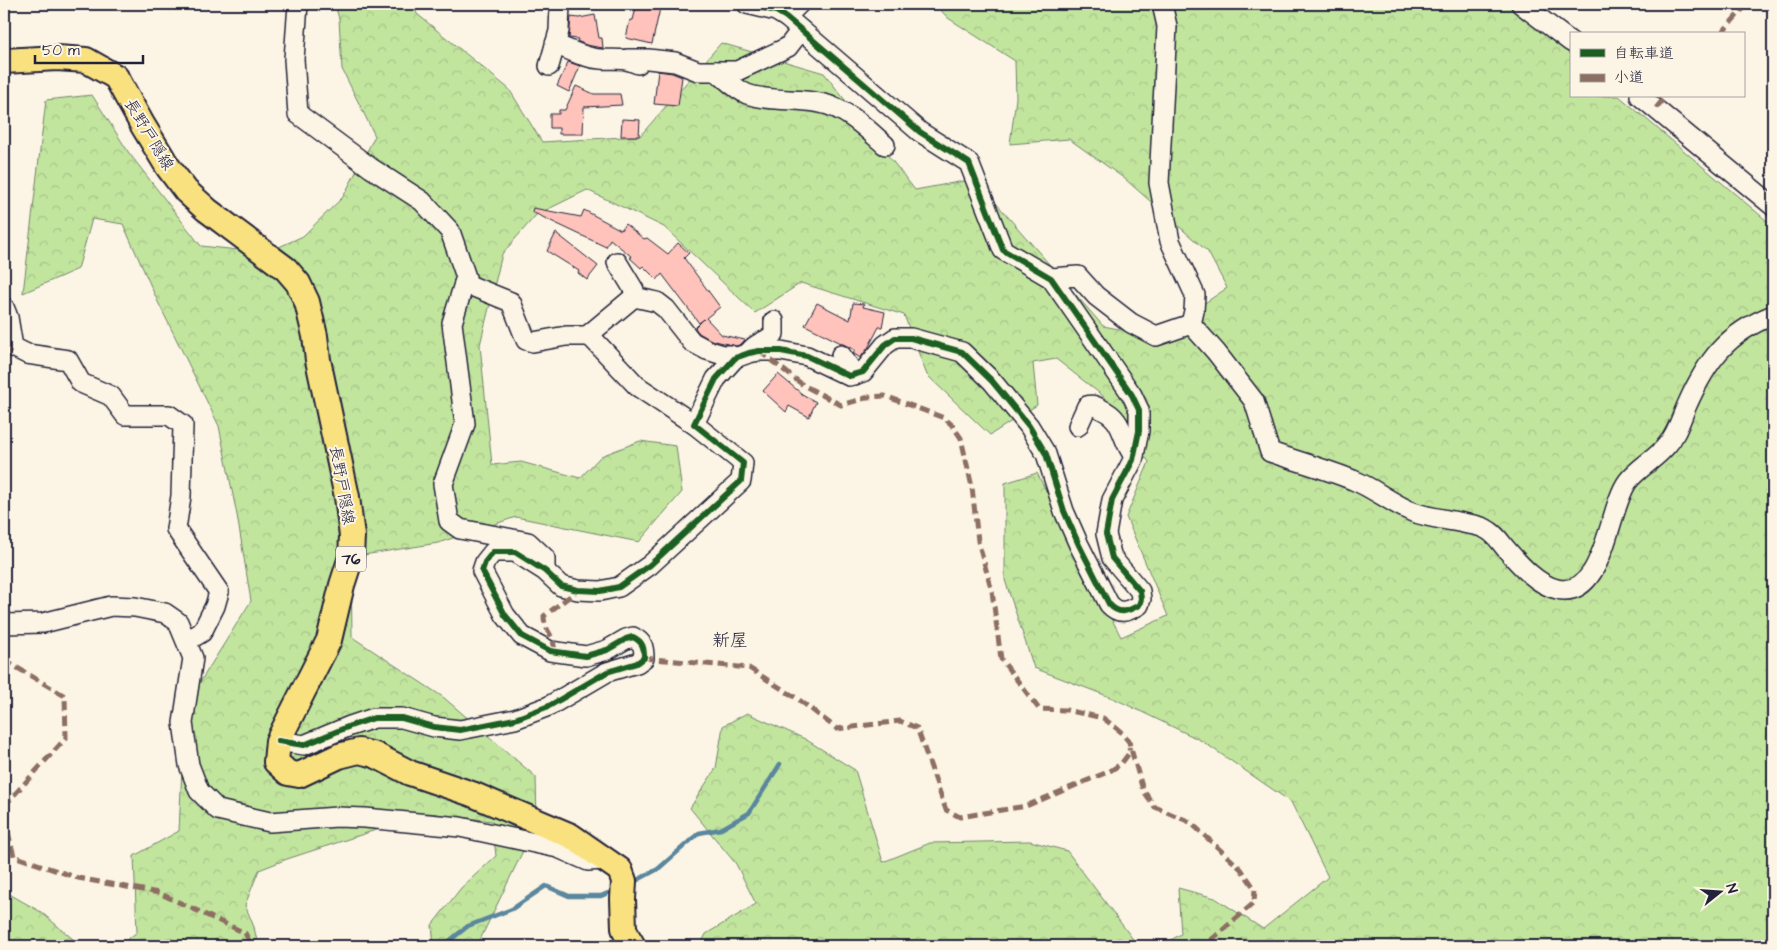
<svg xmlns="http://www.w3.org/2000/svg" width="1777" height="950" font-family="'Architects Daughter','Klee One',sans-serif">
  <defs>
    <pattern id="forest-crowns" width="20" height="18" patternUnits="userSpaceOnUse" patternTransform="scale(1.25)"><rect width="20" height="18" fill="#c2e59e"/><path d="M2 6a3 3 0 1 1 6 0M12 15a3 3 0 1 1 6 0" fill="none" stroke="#a6c489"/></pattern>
  </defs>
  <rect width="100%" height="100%" fill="#fcf5e5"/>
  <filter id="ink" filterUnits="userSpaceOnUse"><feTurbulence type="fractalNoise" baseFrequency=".02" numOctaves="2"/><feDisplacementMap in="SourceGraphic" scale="10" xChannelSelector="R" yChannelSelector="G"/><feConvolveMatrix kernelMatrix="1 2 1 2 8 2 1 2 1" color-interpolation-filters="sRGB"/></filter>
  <g filter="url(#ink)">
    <g fill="url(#forest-crowns)" stroke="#72846c">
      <path d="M335,4H413L417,14L509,89L542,142L640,136L721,43L824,73L915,190L975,179L1103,326L1156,336L1227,288L1208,252L1125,179L1069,139L1010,144L1016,98L1015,61L948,18L935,4H1510L1571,55V96H1619L1773,226V946H1161L1181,934L1178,888L1215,898L1263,929L1328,877L1291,802L1202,741L1115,699L1034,668L1005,580V483L1037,473L1121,637L1168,616L1126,517L1149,462L1103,396L1056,359L1033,363L1037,405L990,435L927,375L904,315L801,283L755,313L664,227L587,190L536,215L502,254L480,345L492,465L521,462L580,478L601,456L640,441L676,446L682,492L639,542L516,517L438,543L351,557L352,637L443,697L536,777L537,822L477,946H434L432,925L461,888L496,856L492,821L428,813L287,859L259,870L245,905L254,927L258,946H119L137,932L134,856L179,831L185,706L251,601L237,515L219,426L158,302L123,224L92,219L78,269L23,293L46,100L92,95L129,153L201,246L266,253L303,236L343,197L375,136L342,69L339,19Z"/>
      <path d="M747,713L805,739L855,770L883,862L930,843L1030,841L1067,851L1138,946H700L706,934L756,904L736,864L690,808L716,768L723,726Z"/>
      <path d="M4,891L41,912L80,945L85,946H4Z"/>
    </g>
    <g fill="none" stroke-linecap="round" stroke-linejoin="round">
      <g stroke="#5a869e" stroke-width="4.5">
        <path d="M632,883L658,869L699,833L721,829L749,813L780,764"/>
        <path d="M443,946L468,926L512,909L546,886L569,896H601L608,893"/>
      </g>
    </g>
    <g fill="#ffc3bb" stroke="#22223b">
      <path d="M637,4H661L652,44L626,38L630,20H633Z"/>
      <path d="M595,15L599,38H602L603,48L586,45L577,41L578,39L569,38L571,17L579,18Z"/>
      <path d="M568,62L580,66L569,92L557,86Z"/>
      <path d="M658,71L672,73L682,77L678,106L654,104Z"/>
      <path d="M576,86L594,94H620L622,105L584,107L583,134H559V128H550V114H559V110H565Z"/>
      <path d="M622,119L640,120L639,136H621Z"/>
      <path d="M533,208L581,217L584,210L621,230L625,224L644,239L647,238L668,254L678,243L689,253L684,258L720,307L706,318L722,335L745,340L741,344L736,346L711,340L699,333L695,328L704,319L699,323L662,274L657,280L643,266L641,268L630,258L632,257L610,239L606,247L532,212Z"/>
      <path d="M556,233L598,266L587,280L578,273L579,271L547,251Z"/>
      <path d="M817,303L850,320L853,303L864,304L863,307L885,312L882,327H879L868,348L860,358L853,353L855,350L805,325Z"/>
      <path d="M778,374L802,394L816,402L809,417L789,406L786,412L763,391Z"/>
    </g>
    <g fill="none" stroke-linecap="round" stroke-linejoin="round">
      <g stroke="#22223b" stroke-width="22">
        <g id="minor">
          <path d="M298,4L294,59L298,114L371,168L422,201L450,231L466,277L452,323L465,424L443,484L449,521L460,529L528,542L545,558V570"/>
          <path d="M1162,4L1167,26L1159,183L1170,241L1195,295L1194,311L1191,324"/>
          <path d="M1521,4L1571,42"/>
          <path d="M786,17L799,4"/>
          <path d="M555,44C570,50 584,58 600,59C616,60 622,57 638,64"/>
          <path d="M627,59H648L675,62L698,71H737L788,47L801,30"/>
          <path d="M549,66L559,31L560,4"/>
          <path d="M716,71C725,78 736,90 747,94C770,102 797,98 820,103C846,108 866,128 885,145"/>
          <path d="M1640,96L1773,206"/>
          <path d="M1051,278L1078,276L1096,296L1131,323L1156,336L1191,324"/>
          <path d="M464,283L511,302L526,340L533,342L566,336H590L637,386L694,424"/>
          <path d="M634,297L657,302L666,309L692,342L707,350L723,355H730L735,358"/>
          <path d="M4,307L8,317L13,347L27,354L68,360L81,383L111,396L125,415H169L183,425L181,496L176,529L219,592L215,606L202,632L187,641"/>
          <path d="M1191,324L1216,352L1254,401L1270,452C1297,461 1326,469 1353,480C1374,488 1392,504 1413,512C1429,518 1451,520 1468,524C1474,525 1481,526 1486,529C1496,534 1500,542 1507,550C1520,565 1538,585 1557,589C1605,600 1608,507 1628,481C1639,467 1656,459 1667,445C1677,434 1681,418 1687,405C1707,360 1727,333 1773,315"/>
          <path d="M587,336L634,297V290L617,262"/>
          <path d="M750,351C756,342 767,342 774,334V321"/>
          <path d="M841,355L855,375"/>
          <path d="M1078,426L1087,406C1093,404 1096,406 1101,409C1125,420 1120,438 1134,456"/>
          <path d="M4,624L43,623L111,606L135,607L165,613L178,622L193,658L183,723L189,765L199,791L218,810L270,822L337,817L365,818L460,827L558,848L588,861L603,860"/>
          <path d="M278,741L304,745L350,726L374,718H402L434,727L460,730L515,719L549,706L607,672L637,663L644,658C644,647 643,642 633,637L626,639L607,650L586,656L550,651L522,636L505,615L482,571L485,562L493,552H515L545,571L561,586L578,590L600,591L619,587L650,565L741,481L743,463L694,424L716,379L735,358L749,353L759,351H781L807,356L849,376L863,372L885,345L895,338H911L962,352L992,381L1029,426L1046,454L1064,511L1079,545L1109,604C1119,615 1127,612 1139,605L1141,599L1140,591L1112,558L1106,534L1112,500L1133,460L1139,431V410L1132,395L1051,278L1003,250L969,163L920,132L786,17L776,11L747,4"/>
        </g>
      </g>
      <g stroke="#22223b" stroke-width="28">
        <path id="major" d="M4,61L57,58L86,60L116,77L142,124L168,167L186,191L207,210L286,269L298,283L307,302L315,336L318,360L347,497L352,536L351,557L342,585L329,640L278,741L276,762L288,773L299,775L339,756L359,751L375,755L410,773L472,794L571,836L620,870L624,881L623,899L624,928L627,936L633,946"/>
      </g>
      <use href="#minor" stroke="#fcf5e5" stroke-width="19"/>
      <use href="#major" stroke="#fae180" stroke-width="24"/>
      <g stroke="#8d6e63" stroke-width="5" stroke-dasharray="10 5" stroke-linecap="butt">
        <path d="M1721,34L1747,4"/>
        <path d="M1656,108L1666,96"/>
        <path d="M759,351L803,385L841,405L869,397L885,396L944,418L952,425L961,438L972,487L978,541L992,591L1001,659L1039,709L1066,710L1103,718L1120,731L1129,742L1143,790L1155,807L1190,822L1241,869L1255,889L1254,903L1204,946"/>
        <path d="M4,358L13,347"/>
        <path d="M554,651C556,637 544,631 544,616L578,590"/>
        <path d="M644,658L749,668L798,699L837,729L900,721L917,728L946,810L960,817L1026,806L1110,771L1121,764L1130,752L1129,747"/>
        <path d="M4,660L65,696L66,738L4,806"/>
        <path d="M4,817L14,856L78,878L159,893L245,933L252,946"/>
      </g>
      <g stroke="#fcf5e5" stroke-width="9">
        <path id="cycleway" d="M278,741L304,745L350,726L374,718H402L434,727L460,730L515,719L549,706L607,672L637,663L644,658C644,647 643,642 633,637L626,639L607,650L586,656L550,651L522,636L505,615L482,571L485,562L493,552H515L545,571L561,586L578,590L600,591L619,587L650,565L741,481L743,463L694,424L716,379L735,358L749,353L759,351H781L807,356L849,376L863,372L885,345L895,338H911L962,352L992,381L1029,426L1046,454L1064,511L1079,545L1109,604C1119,615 1127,612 1139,605L1141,599L1140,591L1112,558L1106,534L1112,500L1133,460L1139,431V410L1132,395L1051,278L1003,250L969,163L920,132L786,17L776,11L747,4"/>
      </g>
      <use href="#cycleway" stroke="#1b5e20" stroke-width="6"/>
    </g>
  </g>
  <g text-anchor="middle" stroke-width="4" stroke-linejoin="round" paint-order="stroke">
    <rect fill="#fcf5e5" stroke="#63616e" stroke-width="1" x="336" y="546.5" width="30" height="25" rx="4"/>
    <g font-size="15" font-weight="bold" fill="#22223b">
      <text x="351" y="564">76</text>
    </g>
    <g font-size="16" fill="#22223b" stroke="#fcf5e5">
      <text transform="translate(150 134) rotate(59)" y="6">長野戸隠線</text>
      <text transform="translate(343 485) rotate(80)" y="6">長野戸隠線</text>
    </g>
    <g font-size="18" fill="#22223b" stroke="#fcf5e5">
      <text x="730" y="646">新屋</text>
    </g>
  </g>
  <rect width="1777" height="950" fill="none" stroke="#fcf5e5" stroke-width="20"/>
  <rect x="10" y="10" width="1757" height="930" fill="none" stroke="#22223b" stroke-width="2" filter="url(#ink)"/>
  <rect x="1570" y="32" width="175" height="65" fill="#fcf5e5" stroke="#a5a1a1"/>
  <rect x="1580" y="49" width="25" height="8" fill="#1b5e20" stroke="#a5a1a1"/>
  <text x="1614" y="58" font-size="15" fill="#22223b">自転車道</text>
  <rect x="1580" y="74" width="25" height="8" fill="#8d6e63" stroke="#a5a1a1"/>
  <text x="1614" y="82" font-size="15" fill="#22223b">小道</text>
  <g transform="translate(1720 892) rotate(73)" stroke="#fcf5e5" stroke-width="4" paint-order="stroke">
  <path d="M0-4L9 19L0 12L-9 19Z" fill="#22223b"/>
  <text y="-8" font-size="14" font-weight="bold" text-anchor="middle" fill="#22223b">N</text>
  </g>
  <path d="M35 55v8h108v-8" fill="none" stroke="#22223b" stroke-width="2.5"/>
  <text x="42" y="55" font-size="15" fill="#22223b" stroke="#fcf5e5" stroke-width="4" paint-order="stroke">50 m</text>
</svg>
